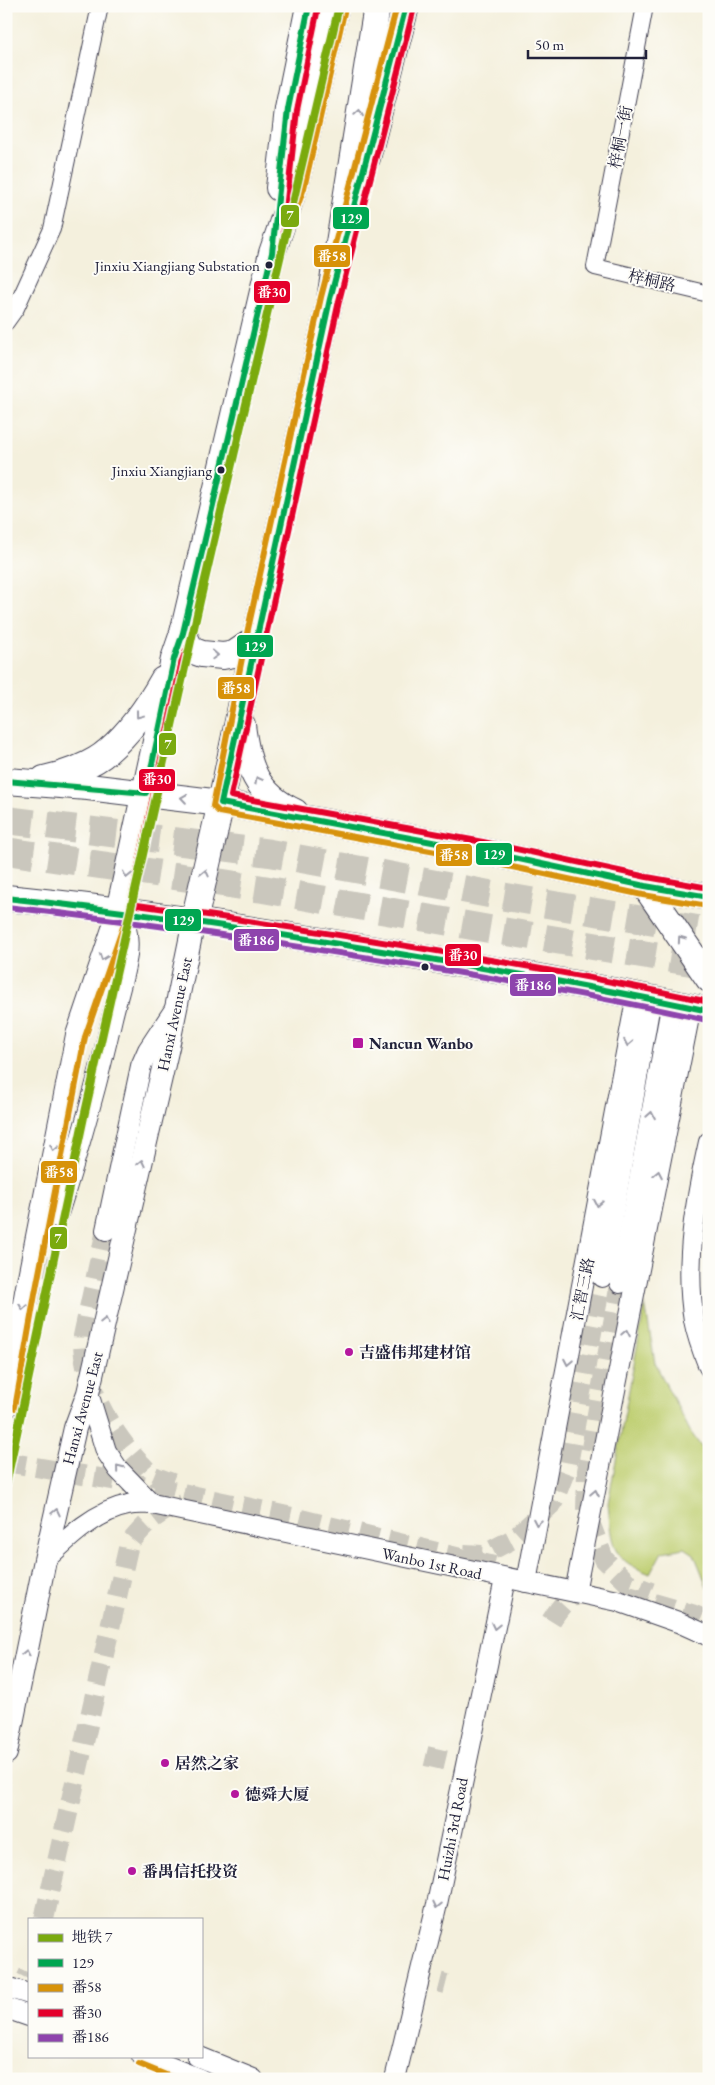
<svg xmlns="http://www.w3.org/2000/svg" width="715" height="2085" font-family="'EB Garamond','Noto Serif SC',serif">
  <rect width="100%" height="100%" fill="#fdfcf7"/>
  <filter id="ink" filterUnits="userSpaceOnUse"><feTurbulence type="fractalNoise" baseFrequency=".02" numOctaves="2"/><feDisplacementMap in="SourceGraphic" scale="10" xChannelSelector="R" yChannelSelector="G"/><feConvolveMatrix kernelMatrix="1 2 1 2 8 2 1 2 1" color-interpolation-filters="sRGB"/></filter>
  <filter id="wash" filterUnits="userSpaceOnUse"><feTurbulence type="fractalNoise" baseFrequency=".0096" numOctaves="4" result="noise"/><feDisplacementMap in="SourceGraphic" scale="20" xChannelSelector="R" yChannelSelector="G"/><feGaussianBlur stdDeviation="1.12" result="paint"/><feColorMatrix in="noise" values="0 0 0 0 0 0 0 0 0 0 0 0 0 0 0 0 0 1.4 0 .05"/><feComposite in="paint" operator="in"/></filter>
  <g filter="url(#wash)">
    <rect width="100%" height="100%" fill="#f4f0dd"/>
    <path fill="#bece70" stroke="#707856" d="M645,1304L655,1363L690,1431L709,1458V1591L694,1554L685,1548L662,1552L650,1574C641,1570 630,1566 623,1559C609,1548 610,1520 608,1503Z"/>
  </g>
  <g filter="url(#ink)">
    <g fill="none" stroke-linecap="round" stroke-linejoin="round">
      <g stroke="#cac7bd" stroke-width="20" stroke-dasharray="20 10" stroke-linecap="butt">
        <path d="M106,1230L83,1336C81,1381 110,1431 140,1463C145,1467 149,1474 154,1476C160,1479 167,1481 172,1483"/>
        <path d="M620,1283L587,1471L586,1512L604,1559L628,1583L651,1592"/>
        <path d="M28,1334L57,1217"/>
        <path d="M6,1462L154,1487L292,1517L494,1566"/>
        <path d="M464,1554L482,1555L515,1538L553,1503L568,1464L602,1277"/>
        <path d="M625,1595L692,1614L709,1621"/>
        <path d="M551,1621C561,1605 570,1593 590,1592"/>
        <path d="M426,1756L460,1764"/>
        <path d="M44,1919L129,1544C144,1525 158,1511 182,1504"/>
        <path d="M411,1975L446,1984"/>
        <path d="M13,2005L29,1973"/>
      </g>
      <g stroke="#cac7bd" stroke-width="28" stroke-dasharray="28 14" stroke-linecap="butt">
        <path d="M6,820L270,853L494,895L709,931"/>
        <path d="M6,851L263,889L489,929L709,965"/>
      </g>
      <g stroke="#424153" stroke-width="18">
        <g id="minor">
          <path d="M645,6L595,267L709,294"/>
          <path d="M6,322L16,308L52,229L100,6"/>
        </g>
      </g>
      <g stroke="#424153" stroke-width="22">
        <g id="tertiary">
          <path d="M709,1142C696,1199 684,1262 694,1320C697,1336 703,1352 709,1367"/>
          <path d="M57,1217C78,1151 97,1086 112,1018C117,997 124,976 127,955C129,939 127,924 119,911"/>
          <path d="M106,1230L141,1066L148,1050L175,1009"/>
          <path d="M602,1277L651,998"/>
          <path d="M620,1283L672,1002"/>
          <path d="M88,1393L106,1451L118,1469L152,1504"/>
          <path d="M45,1560C68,1538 96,1511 128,1505C136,1503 144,1504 152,1504L618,1601L678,1622L709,1636"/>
          <path d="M526,1582L637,995"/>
          <path d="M575,1592L691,1007"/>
          <path d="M6,1987L29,1994"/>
          <path d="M6,2008L29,2016"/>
          <path d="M142,2056L200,2079"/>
          <path d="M197,2056L253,2079"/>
          <path d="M395,2079L437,1904L505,1579"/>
        </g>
      </g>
      <g stroke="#424153" stroke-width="24">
        <g id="secondary">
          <path d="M6,1407L26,1292L77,1035L119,911"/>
          <path d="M6,1753L45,1560L75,1428L88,1393L168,1047L194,921"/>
        </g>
      </g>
      <g stroke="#424153" stroke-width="28">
        <g id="primary">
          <path d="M367,158L406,6"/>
          <path d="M279,188L288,109L309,6"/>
          <path d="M183,633L191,650L202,654L223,656L234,654L255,640"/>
          <path d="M242,725C247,766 256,794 295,812"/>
          <path d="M44,779C64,775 93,765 108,751C130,732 149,705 163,680"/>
          <path d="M6,781L88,787L221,803L481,851L645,886L709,897"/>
          <path d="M645,886L709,979"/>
          <path d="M6,898C138,911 269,932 400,954C503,971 607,988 709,1011"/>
          <path d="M119,911L174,659L183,633L272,253L295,186L336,6"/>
          <path d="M194,921L221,803L255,640L330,299L377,6"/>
        </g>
      </g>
      <use href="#minor" stroke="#fff" stroke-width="16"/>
      <use href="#tertiary" stroke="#fff" stroke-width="20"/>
      <use href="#secondary" stroke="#fff" stroke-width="22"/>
      <use href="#primary" stroke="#fff" stroke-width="26"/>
      <g stroke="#fdfcf7" stroke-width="10">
        <g id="bus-1">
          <path d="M406,6L330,299L221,803L481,851L645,886L709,897"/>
          <path d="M6,781L146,793L174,659L183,633L272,253L288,109L309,6"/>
          <path d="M6,898C138,912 269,932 400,954C503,971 606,989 709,1011"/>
        </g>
      </g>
      <g stroke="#fdfcf7" stroke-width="10">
        <g id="bus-2">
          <path d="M397,6L321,297L246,638L213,806L219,812L479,860L643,895L708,906"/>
          <path d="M15,1408L35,1294L85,1037L128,913L182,661L192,635L280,255L304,188L345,8"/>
          <path d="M139,2064L176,2079"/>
        </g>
      </g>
      <g stroke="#fdfcf7" stroke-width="10">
        <g id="bus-3">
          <path d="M318,8L297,110L281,255L192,635L182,661L130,904C232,918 335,934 437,951C528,966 619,982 709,1002"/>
          <path d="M414,8L339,301L231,796L483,842L647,877L709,888"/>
        </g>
      </g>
      <g stroke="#fdfcf7" stroke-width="10">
        <path id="bus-4" d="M6,907C137,921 266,941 395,962C500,979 604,997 707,1020"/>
      </g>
      <use href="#bus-1" stroke="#00a651" stroke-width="6"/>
      <use href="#bus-2" stroke="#d79209" stroke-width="6"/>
      <use href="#bus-3" stroke="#e4002b" stroke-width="6"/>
      <use href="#bus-4" stroke="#8e44ad" stroke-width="6"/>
      <g stroke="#fdfcf7" stroke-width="11">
        <path id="metro-1" d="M6,1485L84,1117L200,601L339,6"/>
      </g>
      <use href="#metro-1" stroke="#7aaa0f" stroke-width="8"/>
    </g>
    <defs><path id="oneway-chevron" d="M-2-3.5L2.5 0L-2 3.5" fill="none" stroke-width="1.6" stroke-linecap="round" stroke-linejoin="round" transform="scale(1.25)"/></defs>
    <g stroke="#9c9ca7">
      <use href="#oneway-chevron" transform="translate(359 113) rotate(-81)"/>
      <use href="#oneway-chevron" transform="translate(215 655) rotate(3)"/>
      <use href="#oneway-chevron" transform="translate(139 715) rotate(127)"/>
      <use href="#oneway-chevron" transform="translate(258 780) rotate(-118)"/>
      <use href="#oneway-chevron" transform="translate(184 798) rotate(-172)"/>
      <use href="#oneway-chevron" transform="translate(205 873) rotate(-77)"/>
      <use href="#oneway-chevron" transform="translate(127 875) rotate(103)"/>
      <use href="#oneway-chevron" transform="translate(681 939) rotate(-125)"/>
      <use href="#oneway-chevron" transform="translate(103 957) rotate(109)"/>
      <use href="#oneway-chevron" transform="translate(628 1043) rotate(101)"/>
      <use href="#oneway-chevron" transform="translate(651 1115) rotate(-80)"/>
      <use href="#oneway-chevron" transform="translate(54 1148) rotate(101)"/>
      <use href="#oneway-chevron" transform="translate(141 1163) rotate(-77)"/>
      <use href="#oneway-chevron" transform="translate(658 1174) rotate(-79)"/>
      <use href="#oneway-chevron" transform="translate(598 1203) rotate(101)"/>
      <use href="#oneway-chevron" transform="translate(23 1307) rotate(100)"/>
      <use href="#oneway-chevron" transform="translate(105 1321) rotate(-77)"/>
      <use href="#oneway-chevron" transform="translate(626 1333) rotate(-79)"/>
      <use href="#oneway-chevron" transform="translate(568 1362) rotate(101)"/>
      <use href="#oneway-chevron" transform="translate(119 1468) rotate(-129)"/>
      <use href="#oneway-chevron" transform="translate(595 1493) rotate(-79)"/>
      <use href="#oneway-chevron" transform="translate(56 1512) rotate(-77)"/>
      <use href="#oneway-chevron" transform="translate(537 1522) rotate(101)"/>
      <use href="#oneway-chevron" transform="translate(495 1626) rotate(102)"/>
      <use href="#oneway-chevron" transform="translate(26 1653) rotate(-79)"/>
      <use href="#oneway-chevron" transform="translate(437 1905) rotate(103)"/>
    </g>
  </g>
  <g fill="#22223b" stroke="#fdfcf7" stroke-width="2">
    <circle cx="269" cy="265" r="4.5"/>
    <circle cx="221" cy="470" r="4.5"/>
    <circle cx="425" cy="967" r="4.5"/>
  </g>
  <g fill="#b5179e" stroke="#fdfcf7" stroke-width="2">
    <rect x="352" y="1037" width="12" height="12" rx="2.5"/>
    <circle cx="349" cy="1352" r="5"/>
    <circle cx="165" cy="1763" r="5"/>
    <circle cx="235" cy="1794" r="5"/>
    <circle cx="132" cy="1871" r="5"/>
  </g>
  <g text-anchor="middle" stroke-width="4" stroke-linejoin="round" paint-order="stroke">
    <g font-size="15" fill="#22223b" stroke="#fdfcf7" text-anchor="end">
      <text x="260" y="271">Jinxiu Xiangjiang Substation</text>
      <text x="212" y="476">Jinxiu Xiangjiang</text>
    </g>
    <g font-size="16" fill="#22223b" stroke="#fdfcf7">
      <text transform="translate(620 137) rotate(-79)" y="6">梓桐一街</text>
      <text transform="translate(652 280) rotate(13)" y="6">梓桐路</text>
      <text transform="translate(174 1014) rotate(-78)" y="6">Hanxi Avenue East</text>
      <text transform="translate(582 1289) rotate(-79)" y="6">汇智三路</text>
      <text transform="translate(82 1408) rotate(-75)" y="6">Hanxi Avenue East</text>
      <text transform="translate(432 1563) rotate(12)" y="6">Wanbo 1st Road</text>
      <text transform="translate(452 1829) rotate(-79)" y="6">Huizhi 3rd Road</text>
    </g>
    <g font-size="16" font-weight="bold" fill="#22223b" stroke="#fdfcf7" text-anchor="start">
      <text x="369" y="1049">Nancun Wanbo</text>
      <text x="359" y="1358">吉盛伟邦建材馆</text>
      <text x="175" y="1769">居然之家</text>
      <text x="245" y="1800">德舜大厦</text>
      <text x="142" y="1877">番禺信托投资</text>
    </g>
  </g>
  <g stroke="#fdfcf7" stroke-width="2">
    <rect x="280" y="204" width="20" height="24" rx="5" fill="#7aaa0f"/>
    <rect x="332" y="206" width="38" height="24" rx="5" fill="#00a651"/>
    <rect x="313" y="244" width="38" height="24" rx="5" fill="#d79209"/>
    <rect x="253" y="280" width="38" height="24" rx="5" fill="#e4002b"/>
    <rect x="236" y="634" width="38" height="24" rx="5" fill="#00a651"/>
    <rect x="217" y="676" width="38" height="24" rx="5" fill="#d79209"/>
    <rect x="158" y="732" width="19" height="24" rx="5" fill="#7aaa0f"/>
    <rect x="138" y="768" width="38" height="24" rx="5" fill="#e4002b"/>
    <rect x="475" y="842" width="38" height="24" rx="5" fill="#00a651"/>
    <rect x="435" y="843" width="38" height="24" rx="5" fill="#d79209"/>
    <rect x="164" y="908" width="38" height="24" rx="5" fill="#00a651"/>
    <rect x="233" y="928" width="47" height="24" rx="5" fill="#8e44ad"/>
    <rect x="444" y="943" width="38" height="24" rx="5" fill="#e4002b"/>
    <rect x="509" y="973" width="48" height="24" rx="5" fill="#8e44ad"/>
    <rect x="40" y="1160" width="38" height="24" rx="5" fill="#d79209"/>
    <rect x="49" y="1226" width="19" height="24" rx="5" fill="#7aaa0f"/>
  </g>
  <g font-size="14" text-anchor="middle" font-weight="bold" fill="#fff">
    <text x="290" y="220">7</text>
    <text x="351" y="223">129</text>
    <text x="332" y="261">番58</text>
    <text x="272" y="297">番30</text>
    <text x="255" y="651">129</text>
    <text x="236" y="693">番58</text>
    <text x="168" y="749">7</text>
    <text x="157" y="784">番30</text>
    <text x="494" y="859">129</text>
    <text x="454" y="860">番58</text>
    <text x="183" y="925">129</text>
    <text x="256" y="945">番186</text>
    <text x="463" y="960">番30</text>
    <text x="533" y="990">番186</text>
    <text x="59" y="1177">番58</text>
    <text x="58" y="1243">7</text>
  </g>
  <rect width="715" height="2085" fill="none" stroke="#fdfcf7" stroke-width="25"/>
  <rect x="28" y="1918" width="175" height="140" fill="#fdfcf7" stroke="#a5a5ac"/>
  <rect x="38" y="1934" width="25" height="8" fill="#7aaa0f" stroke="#a5a5ac"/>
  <text x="72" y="1942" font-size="15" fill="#22223b">地铁 7</text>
  <rect x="38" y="1959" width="25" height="8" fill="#00a651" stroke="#a5a5ac"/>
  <text x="72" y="1968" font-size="15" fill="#22223b">129</text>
  <rect x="38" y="1984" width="25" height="8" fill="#d79209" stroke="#a5a5ac"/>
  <text x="72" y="1992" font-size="15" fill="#22223b">番58</text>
  <rect x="38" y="2009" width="25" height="8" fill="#e4002b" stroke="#a5a5ac"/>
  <text x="72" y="2018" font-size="15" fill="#22223b">番30</text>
  <rect x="38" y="2034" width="25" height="8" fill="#8e44ad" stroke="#a5a5ac"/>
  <text x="72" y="2042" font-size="15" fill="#22223b">番186</text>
  <path d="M528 50v8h118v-8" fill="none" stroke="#22223b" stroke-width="2.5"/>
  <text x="535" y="50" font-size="15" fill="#22223b" stroke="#fdfcf7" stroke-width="4" paint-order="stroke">50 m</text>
</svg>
